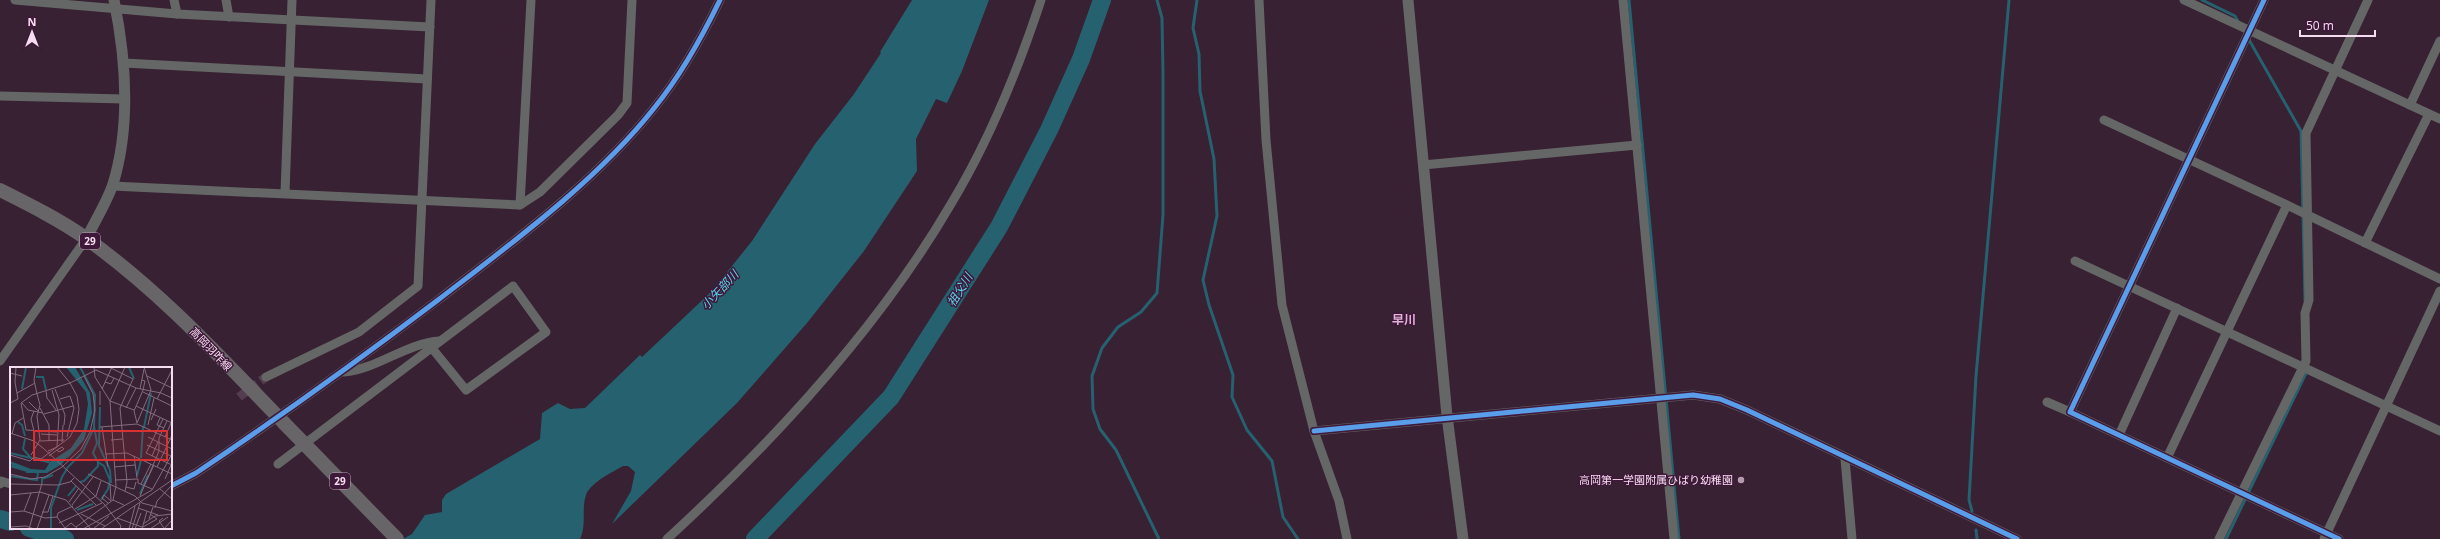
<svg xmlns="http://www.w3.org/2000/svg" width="2440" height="539" font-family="'Open Sans','Noto Sans JP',sans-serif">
  <rect width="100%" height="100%" fill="#372133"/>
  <path fill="#26616f" d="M912,0H989L962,71L947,103L936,99L916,139L917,171L864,251L807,323L737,403L612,524L631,491L635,472L628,466H623C612,472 590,483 586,495C581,510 587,524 580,539H403L412,534L425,515L442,512V500L446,494L540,439L542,413L558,403L570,409L585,408L640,355L642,357L712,291L752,241L815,144L854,94L881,53L880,52Z"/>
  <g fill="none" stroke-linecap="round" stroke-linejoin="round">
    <g stroke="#26616f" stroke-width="3">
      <path d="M1157,0L1162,18L1163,74V215L1157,293L1141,312L1118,327L1102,348L1092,376L1093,409L1100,429L1116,450L1159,539"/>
      <path d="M1197,0L1193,28L1199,54L1200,91L1214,159L1217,216L1203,280L1209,305L1233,375L1232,397L1247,430L1272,461L1283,517L1298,539"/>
      <path d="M1629,0L1679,539"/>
      <path d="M2202,0L2235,16L2239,23"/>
      <path d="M2248,38L2301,131L2305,301"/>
      <path d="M1972,511L1969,500L1976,376L2009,0"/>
      <path d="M1976,530L1977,539"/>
      <path d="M2226,539L2307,371"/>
    </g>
    <g stroke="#26616f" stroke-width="18">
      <path d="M0,519L11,522"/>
      <path d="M29,528L65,539"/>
      <path d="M755,539L891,397L999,227L1049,130L1081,59L1102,0"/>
    </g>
    <path stroke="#543d50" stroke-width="9" stroke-dasharray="9 4.5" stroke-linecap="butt" d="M239,397L266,377"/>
    <g stroke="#646765" stroke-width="9">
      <path d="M15,0L177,14L430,27"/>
      <path d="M174,0L177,14"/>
      <path d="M226,0L229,17"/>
      <path d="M1259,0L1266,140L1282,305L1314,431L1339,501L1347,539"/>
      <path d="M1623,0L1674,539"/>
      <path d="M2184,0L2440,119"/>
      <path d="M2264,0L2070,412L2339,539"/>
      <path d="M124,63L427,79"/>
      <path d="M0,96L124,99"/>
      <path d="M2410,105L2440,41"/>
      <path d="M2104,120L2287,205L2440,279"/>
      <path d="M1423,165L1637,145"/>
      <path d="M112,186L520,205L540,192L618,115L627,103L632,0"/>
      <path d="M285,193L292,0"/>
      <path d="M520,205L531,0"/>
      <path d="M2365,243L2429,114"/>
      <path d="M2075,261L2440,431"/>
      <path d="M0,361L86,239"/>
      <path d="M344,372C378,369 406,343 440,341"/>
      <path d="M266,377L359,332L418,286L431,0"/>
      <path d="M2047,402L2070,412"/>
      <path d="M1314,431L1693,395L1720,399L1747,410L2017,539"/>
      <path d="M2119,435L2177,308"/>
      <path d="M2167,458L2287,205"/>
      <path d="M1845,459L1852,539"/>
      <path d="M278,464L513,286L546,332L466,390L431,347"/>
      <path d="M0,484L1,481L11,484"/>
      <path d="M171,486L196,473C278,418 359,360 438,300C512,243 597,181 655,107C681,75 702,37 720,0"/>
      <path d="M667,539C773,442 878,329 951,204C989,141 1018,70 1041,0"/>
      <path d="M2219,539L2306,361L2305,313L2309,300L2306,133L2368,0"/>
      <path d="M2324,539L2440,291"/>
    </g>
    <g stroke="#646765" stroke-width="11">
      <path d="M1408,0L1447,416L1463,539"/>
      <path d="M86,239C95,221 107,202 113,184C131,125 126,59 114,0"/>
    </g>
    <path stroke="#676568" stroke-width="14" d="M0,190C30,205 60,220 87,239C161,292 221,358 284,423"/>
    <path stroke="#676568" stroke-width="14" d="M284,423L397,539"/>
    <g stroke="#3f1939" stroke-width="8">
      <g id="cycleway">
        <path d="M2264,0L2070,412L2339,539"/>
        <path d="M1314,431L1693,395L1720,399L1747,410L2017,539"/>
        <path d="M171,486L196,473C278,418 359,360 438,300C512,243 597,181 655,107C681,75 702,37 720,0"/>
      </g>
    </g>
    <use href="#cycleway" stroke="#5a9eea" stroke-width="5"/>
  </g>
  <circle fill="#b49bae" stroke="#3f1939" stroke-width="1.5" cx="1741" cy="480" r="4"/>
  <g text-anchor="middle" stroke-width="3" stroke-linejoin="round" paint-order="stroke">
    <g fill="#3f1939" stroke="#c0a2ba" stroke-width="1">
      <rect x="80" y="233" width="20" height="16" rx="3"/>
      <rect x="330" y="473" width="20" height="16" rx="3"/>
    </g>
    <g font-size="10" font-weight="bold" fill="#f7ddf1">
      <text x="90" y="245">29</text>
      <text x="340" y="485">29</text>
    </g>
    <g font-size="11" fill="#f7ddf1" stroke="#3f1939">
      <text transform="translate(211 349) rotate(46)" y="4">高岡羽咋線</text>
    </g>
    <g font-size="11" fill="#f7ddf1" stroke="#3f1939" text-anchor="end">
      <text x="1733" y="484">高岡第一学園附属ひばり幼稚園</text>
    </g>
    <g font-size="12" font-style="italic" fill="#58d8f1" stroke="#3f1939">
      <text transform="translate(720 290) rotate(-47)" y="4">小矢部川</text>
      <text transform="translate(960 290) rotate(-58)" y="4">祖父川</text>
    </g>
    <g font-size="12" font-weight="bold" fill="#e3b2d9" stroke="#3f1939">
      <text x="1404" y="324">早川</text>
    </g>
  </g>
  <g transform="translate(10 367)">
    <rect width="162" height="162" fill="#372133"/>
    <path d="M56,0H65L80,26L82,46L74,73L57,92L58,89L52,97L37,106H15L17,105L0,100L2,99L0,94L21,102L35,103L40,95L61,81L74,62L78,37L76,25Z" fill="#26616f"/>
    <path fill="none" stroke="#26616f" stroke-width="2" d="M119,0L124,12M26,10H33L36,23M12,22L16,0M90,40L89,79L100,103L101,116M8,55L12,58L15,69M84,59L87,76L83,86L88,95L94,99L100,113L98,122L91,133M134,60L141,26M15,72L13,82L21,91M0,86L42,96M131,91L133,60M0,109L27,113L28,105M127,109L131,93M70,115L74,114L88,99V95M32,116V112L43,108M130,127L138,108M58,129L66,119M67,143L83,137M41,162V141L52,110L58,100L72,86L84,61L85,28L70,0"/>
    <path fill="none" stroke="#846c7f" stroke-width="1" d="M26,0L24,13L27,27M47,0L60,16L86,3L126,21L151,26L162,31M84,0L85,10L100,34L106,119L103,133M99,0L123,12L110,41L117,115L115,124M0,6L12,9M137,9L162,21M95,15L101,17L104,11M45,22L55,48L54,58M92,22L102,0M130,22L134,2M36,24L37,31L46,43M133,25L162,39M7,26L25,16M50,32L60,29L64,41L57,70M147,32L162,3M100,34L124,43M100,34L115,0M19,35L28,44M0,36L8,32L5,15L6,0M12,36L18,43L33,46M90,38V24M126,39L162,56M30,41L39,58V74M116,41L126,21M34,47L63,39M150,51L147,58L154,61M153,52L136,86L162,98M141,53L146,42M127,56L141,23L134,0M127,56L124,44L133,23L135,14L132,13M138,58L144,31M90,60L127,57L162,73M92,60L98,100M24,64L21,52L24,44M0,66L24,74L33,81L95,138L111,159L110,162M2,67L5,56L13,51M31,67L47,68M138,70L162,82M155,70L161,56M101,73L113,72M30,74L54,73M52,75L53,58M137,78L161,89M38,84L47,80L49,48L42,23M95,87L117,86L162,107M0,88L20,94L24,90L31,92L60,70L67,56L69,42L67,29L60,16L22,28L11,36L16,63L47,65M21,88L30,73L27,49L30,38L27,27M39,89L47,83L52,80L54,82L49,85L47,83M124,89L127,111M142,89L148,75M104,100L125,98M147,100L162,68M0,107L21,112L35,110L52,100L71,82L80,65L85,43L83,27L74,9M78,107L125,129L132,136L162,144M155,112L161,98M105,113L128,112V116L142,122M61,114L86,138M0,117L48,118L60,115L64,111M100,117L101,133M131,117L141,97M134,119L144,98M116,120L124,122L126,115M150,122L162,132M0,128L30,125L56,133L81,162M130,129L149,84V71L157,54M103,133L114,138M59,135L69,121M98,136L92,131L94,128L101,134M62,138L83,110M63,139L48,146L47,150L55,161L61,156L68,162M128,141L148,148M145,141L147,134L162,118M65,142L86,129L91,114M14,144L21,126M0,145L14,144L35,151L47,150M32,145H38L43,129M71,147L95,159M107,151L132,160M153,151L149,154L154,161M139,152L143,140M49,156L92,136M133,157L145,149L162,147M0,160L16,159L24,162M66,160L103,133M133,160L147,152L140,147M19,162L32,116M27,162L39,128M73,162L142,123L162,87M83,162L99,149M91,162L162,113M119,162L125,139M122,162L130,136M125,162L131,146M132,162L137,144M140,162L158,150M154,162L162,153"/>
    <path fill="#d83132" fill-opacity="0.15" stroke="#d83132" stroke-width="2" d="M24,64H157V93H24Z"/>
    <rect width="162" height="162" fill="none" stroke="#f7ddf1" stroke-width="2"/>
  </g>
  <g transform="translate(32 32)" stroke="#3f1939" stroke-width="3" paint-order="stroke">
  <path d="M0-3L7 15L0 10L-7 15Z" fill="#f7ddf1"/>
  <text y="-6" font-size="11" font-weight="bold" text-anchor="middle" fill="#f7ddf1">N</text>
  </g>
  <path d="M2300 30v6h75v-6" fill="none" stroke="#f7ddf1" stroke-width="2"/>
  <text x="2306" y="30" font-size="12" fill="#f7ddf1" stroke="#3f1939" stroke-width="3" paint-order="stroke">50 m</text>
</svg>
